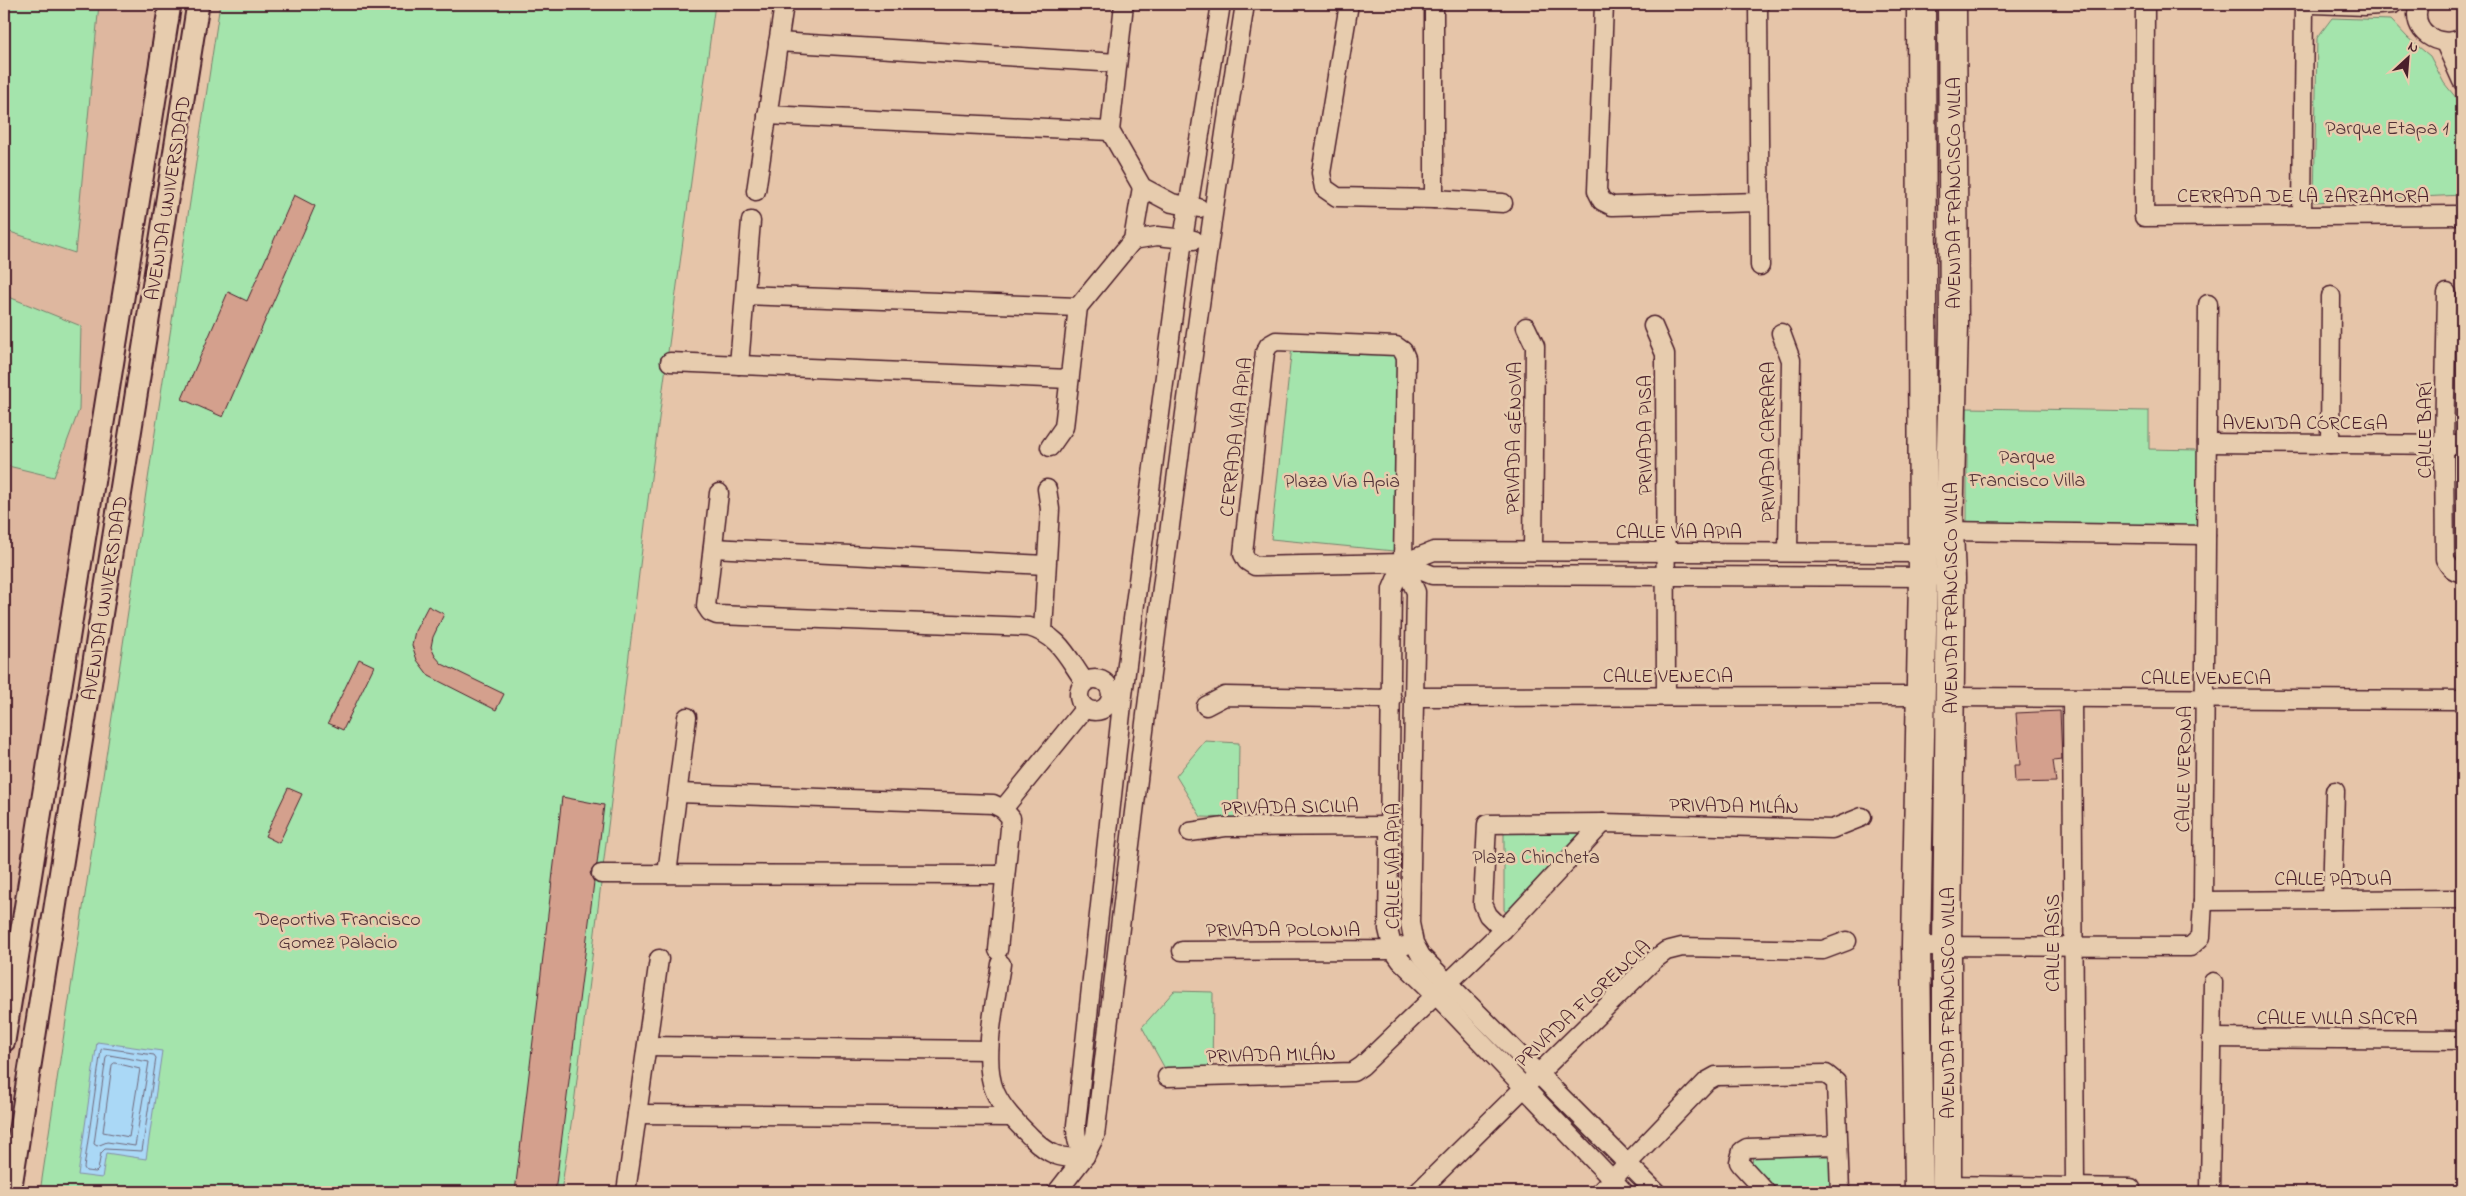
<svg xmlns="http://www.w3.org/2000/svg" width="2466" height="1196" font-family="'Indie Flower',sans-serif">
  <rect width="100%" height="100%" fill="#e6c5a9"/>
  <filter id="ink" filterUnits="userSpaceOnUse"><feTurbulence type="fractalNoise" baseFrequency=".02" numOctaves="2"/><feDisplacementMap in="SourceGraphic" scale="10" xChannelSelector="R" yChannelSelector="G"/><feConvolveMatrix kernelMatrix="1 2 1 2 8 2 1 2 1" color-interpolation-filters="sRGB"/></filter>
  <g filter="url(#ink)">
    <path fill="#deb79f" d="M4,4H168L4,1153Z"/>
    <g fill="#a4e4ac" stroke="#77826c">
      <path d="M4,4H99L75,253L4,230Z"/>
      <path d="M220,4H715L648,500L574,1104L561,1192H40Z"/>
      <path d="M2332,18L2391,20L2408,38L2430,56L2444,83L2462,105V195L2314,202L2317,38Z"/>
      <path d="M4,295L81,326L79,410L54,477L4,465Z"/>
      <path d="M1292,346L1412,351L1404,552L1271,539Z"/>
      <path d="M1967,408L2149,411V449L2199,450L2200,527H1967Z"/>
      <path d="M1205,741L1239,743L1238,818L1201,817L1176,776Z"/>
      <path d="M1504,823L1610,826L1515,923L1504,910Z"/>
      <path d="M1174,991L1213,992L1212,1075L1168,1074L1142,1027Z"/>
      <path d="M1753,1154L1848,1157L1849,1192H1780L1752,1166Z"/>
    </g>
    <path fill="#aad8f6" stroke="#848ea5" d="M97,1042L162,1051L146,1159L106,1153L102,1178L78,1175Z"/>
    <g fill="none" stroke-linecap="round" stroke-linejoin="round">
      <g stroke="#70697c" stroke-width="1">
        <path d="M104,1048L154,1055L156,1058L142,1151L105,1149L101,1153L98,1170L96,1172L86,1171L84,1168L101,1050Z"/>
        <path d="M109,1055L149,1062L135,1146L107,1142L97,1146L94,1144L106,1057Z"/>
        <path d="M115,1063L140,1069L129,1137L103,1132L112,1065Z"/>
      </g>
    </g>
    <g fill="#d4a08d" stroke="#4a1f2b">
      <path d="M294,195L315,206L223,417L182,399L228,292L247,301Z"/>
      <path d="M428,606L444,614L433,637L431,647L435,656L442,664L504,694L496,710L429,676L417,660L412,645L415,631Z"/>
      <path d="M359,659L374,666L343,730L328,723Z"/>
      <path d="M2060,711L2062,760L2053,761L2056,782L2015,783L2014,765H2020L2016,713Z"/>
      <path d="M288,788L302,794L279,843L265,836Z"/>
      <path d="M562,797L604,805L597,864L590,873L594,882L555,1192H515Z"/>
    </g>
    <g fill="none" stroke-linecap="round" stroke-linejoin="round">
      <g stroke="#4a1f2b" stroke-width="21">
        <g id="minor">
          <path d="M1124,4L1110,131L1142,187L1172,203L1199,208"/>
          <path d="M1349,4L1321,173L1324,188L1337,197L1434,199L1503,203"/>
          <path d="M1604,4L1597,191L1602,201L1612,206L1760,202"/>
          <path d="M1758,4L1760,266"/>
          <path d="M2145,4L2144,217L2462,215"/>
          <path d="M2313,4L2365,6L2393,4"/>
          <path d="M2419,4C2409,31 2439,50 2462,38"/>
          <path d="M778,42L1117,63"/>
          <path d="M2445,43L2462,81"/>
          <path d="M767,115L1110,131"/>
          <path d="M756,191L784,4"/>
          <path d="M1434,199V4"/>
          <path d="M2302,215L2304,4"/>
          <path d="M1133,240L1157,236L1194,240"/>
          <path d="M2447,293L2444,445L2445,559C2449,566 2453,572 2462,572"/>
          <path d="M745,295L1078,307"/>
          <path d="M1653,326L1665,354L1666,696"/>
          <path d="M1526,327L1535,346L1533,551"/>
          <path d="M1781,333L1791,360L1788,552"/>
          <path d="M670,362L1069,379"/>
          <path d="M739,365L751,221"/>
          <path d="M2207,443L2462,445"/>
          <path d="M2330,444L2331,296"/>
          <path d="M1050,447L1064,427L1078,307L1133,240L1142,187"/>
          <path d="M719,493L706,606L710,612L717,615L1029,627C1060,636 1067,657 1085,682"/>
          <path d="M713,548L1046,565"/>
          <path d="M1403,563L1416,592L1410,923L1414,943L1421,956L1656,1192"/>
          <path d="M1403,563L1432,575L1933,577"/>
          <path d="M1043,631L1050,509L1047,489"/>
          <circle cx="1095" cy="695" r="16"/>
          <path d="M1415,697L1922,696"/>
          <path d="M1949,697L2462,700"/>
          <path d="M2072,698L2075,1188"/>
          <path d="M1206,706L1225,696L1392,699"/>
          <path d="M678,793L993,804L1003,809L1011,818L998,950"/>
          <path d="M1003,809L1085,708"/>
          <path d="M1190,832L1225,827L1390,826"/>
          <path d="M601,874L1005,875"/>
          <path d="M667,874L687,717"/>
          <path d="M2332,900L2335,791"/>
          <path d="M2203,901L2462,899"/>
          <path d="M1503,930L1488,915L1483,904L1487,824L1603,823L1832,829L1862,817"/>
          <path d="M1916,946L2190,947L2201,937L2203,901L2208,304"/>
          <path d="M1182,951L1393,950L1404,946"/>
          <path d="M1001,964C996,999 981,1061 995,1092C1003,1110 1018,1124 1031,1137C1048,1154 1061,1161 1085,1156"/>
          <path d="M2212,1038L2462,1040"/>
          <path d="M647,1046L989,1050"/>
          <path d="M1167,1077L1353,1072L1362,1066L1503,930L1603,823"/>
          <path d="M637,1114L1011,1117"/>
          <path d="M1085,1156C1077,1145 1076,1138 1076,1125L1123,695L1183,239L1221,4"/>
          <path d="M1947,1185L2131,1188"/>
          <path d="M626,1192L659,959"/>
          <path d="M1057,1192L1085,1156L1095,1136C1140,758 1185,380 1245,4"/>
          <path d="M1418,1192L1654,960L1666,951L1682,947L1823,950L1847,941"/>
          <path d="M1600,1192L1707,1081L1716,1076L1826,1074L1836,1082L1840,1192"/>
          <path d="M1624,1192L1436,995L1401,961L1393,950L1388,929L1392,589L1403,563L1406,358L1403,351L1396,346L1276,341L1269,345L1265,352L1243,554L1247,561L1255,566L1403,563L1434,551L1923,553L1949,531L2206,535"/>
          <path d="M1766,1192L1742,1166L1739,1162L1742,1151L1747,1148L1838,1145"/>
          <path d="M2210,1192L2213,982"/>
        </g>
      </g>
      <g stroke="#4a1f2b" stroke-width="25">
        <g id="tertiary">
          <path d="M4,1041L170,4"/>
          <path d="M10,1192L198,4"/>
        </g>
      </g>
      <g stroke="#4a1f2b" stroke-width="31">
        <g id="primary">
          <path d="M1919,1192L1916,946L1923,577L1921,4"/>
          <path d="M1947,1192V945L1951,578L1949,531L1954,325L1952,4"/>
        </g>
      </g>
      <use href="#minor" stroke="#e7ccae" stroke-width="18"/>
      <use href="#tertiary" stroke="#e7ccae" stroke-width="21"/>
      <use href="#primary" stroke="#e7ccae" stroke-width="28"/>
    </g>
  </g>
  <g text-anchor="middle" stroke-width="5" stroke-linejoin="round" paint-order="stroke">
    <g font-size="20" fill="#533338" stroke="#e7ccae">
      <text x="2387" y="134">Parque Etapa 1</text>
      <text x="2027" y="463">Parque<tspan x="2027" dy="23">Francisco Villa</tspan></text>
      <text x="1342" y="487">Plaza Vía Apia</text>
      <text x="1536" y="863">Plaza Chincheta</text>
      <text x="338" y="925">Deportiva Francisco<tspan x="338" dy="23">Gomez Palacio</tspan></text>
    </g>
    <g font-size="20" fill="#4a1f2b" stroke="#e7ccae">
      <text transform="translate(1953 193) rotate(-90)" y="7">AVENIDA FRANCISCO VILLA</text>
      <text x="2303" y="202">CERRADA DE LA ZARZAMORA</text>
      <text transform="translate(167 198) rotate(-81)" y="7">AVENIDA UNIVERSIDAD</text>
      <text x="2305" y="429">AVENIDA CÓRCEGA</text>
      <text transform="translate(2424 430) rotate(-90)" y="7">CALLE BARÍ</text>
      <text transform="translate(1644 435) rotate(-90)" y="7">PRIVADA PISA</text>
      <text transform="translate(1235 437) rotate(-83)" y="7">CERRADA VÍA APIA</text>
      <text transform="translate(1513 438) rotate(-89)" y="7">PRIVADA GÉNOVA</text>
      <text transform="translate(1767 442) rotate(-90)" y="7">PRIVADA CARRARA</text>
      <text x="1679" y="538">CALLE VÍA APIA</text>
      <text transform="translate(104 598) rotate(-81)" y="7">AVENIDA UNIVERSIDAD</text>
      <text transform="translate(1950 598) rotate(-90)" y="7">AVENIDA FRANCISCO VILLA</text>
      <text x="1668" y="682">CALLE VENECIA</text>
      <text x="2206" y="684">CALLE VENECIA</text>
      <text transform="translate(2183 769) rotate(-89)" y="7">CALLE VERONA</text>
      <text transform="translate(1734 805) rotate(1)" y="7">PRIVADA MILÁN</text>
      <text transform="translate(1290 806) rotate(-1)" y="7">PRIVADA SICILIA</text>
      <text transform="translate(1392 866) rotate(-90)" y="7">CALLE VÍA APIA</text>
      <text x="2333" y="885">CALLE PADUA</text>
      <text x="1283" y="936">PRIVADA POLONIA</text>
      <text transform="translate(2052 943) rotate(-90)" y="7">CALLE ASÍS</text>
      <text transform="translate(1582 1003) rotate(-43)" y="7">PRIVADA FLORENCIA</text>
      <text transform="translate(1947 1003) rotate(-90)" y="7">AVENIDA FRANCISCO VILLA</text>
      <text x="2337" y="1024">CALLE VILLA SACRA</text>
      <text transform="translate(1271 1054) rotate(-1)" y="7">PRIVADA MILÁN</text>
    </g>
  </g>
  <rect width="2466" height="1196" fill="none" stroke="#e7ccae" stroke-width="20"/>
  <rect x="10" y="10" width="2446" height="1176" fill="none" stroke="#4a1f2b" stroke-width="2" filter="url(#ink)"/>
  <g transform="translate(2408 58) rotate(26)" stroke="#e7ccae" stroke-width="4" paint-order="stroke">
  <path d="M0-4L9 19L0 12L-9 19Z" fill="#4a1f2b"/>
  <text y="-8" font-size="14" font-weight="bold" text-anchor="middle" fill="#4a1f2b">N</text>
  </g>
</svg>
